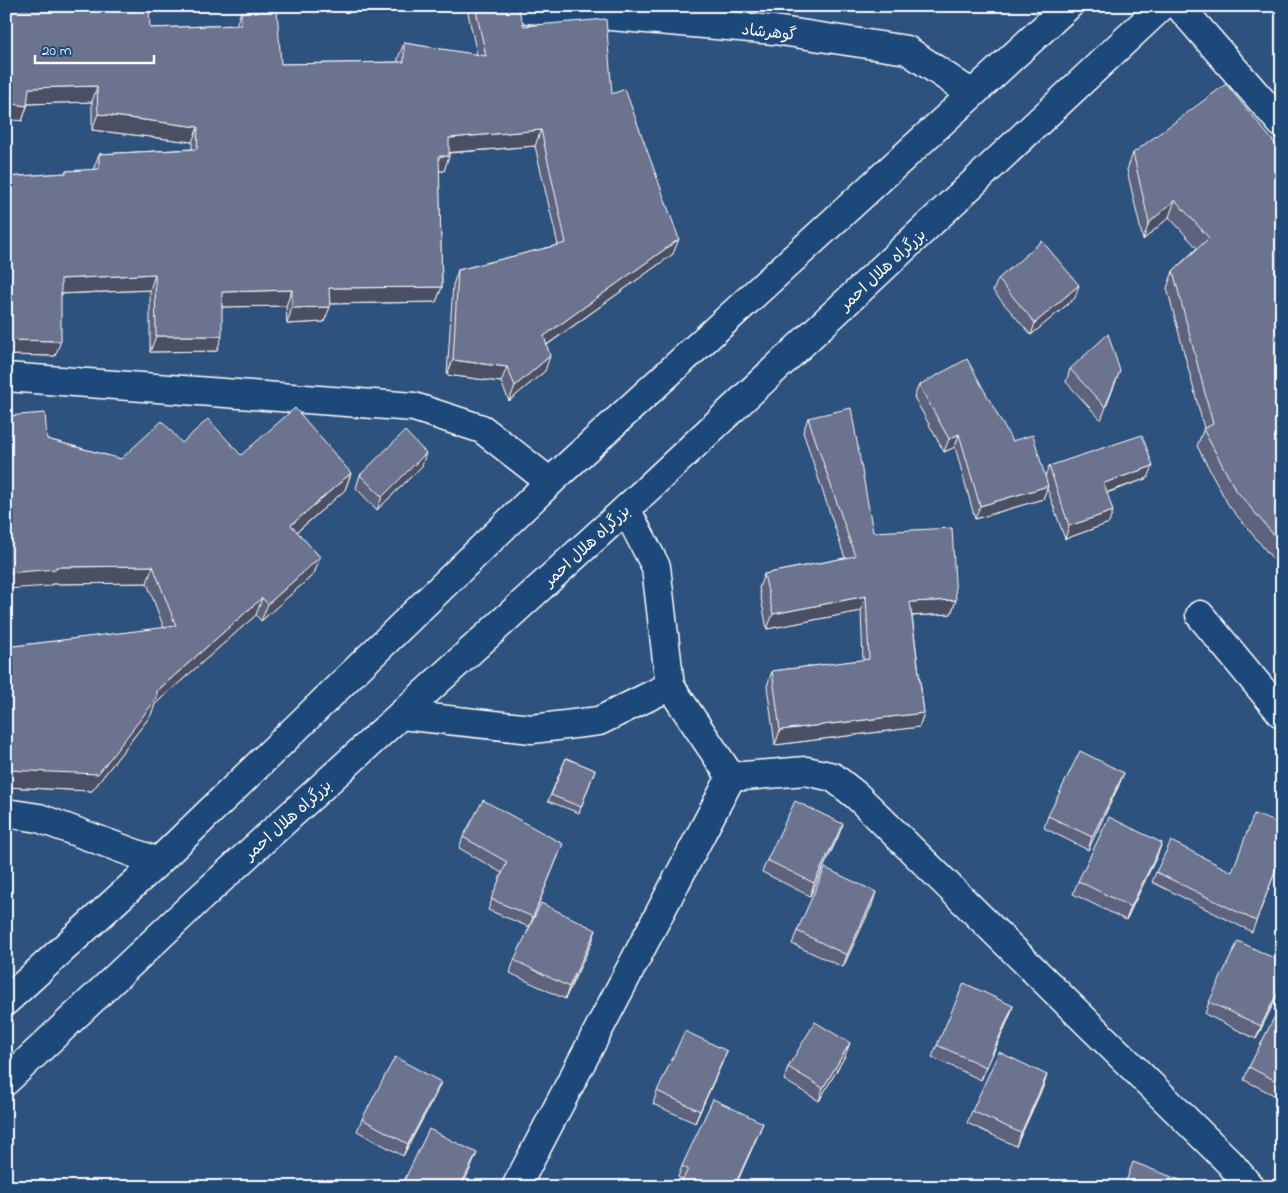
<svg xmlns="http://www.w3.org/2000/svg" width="1288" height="1193" font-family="'Indie Flower','Playpen Sans Arabic',sans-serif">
  <rect width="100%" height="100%" fill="#2e527e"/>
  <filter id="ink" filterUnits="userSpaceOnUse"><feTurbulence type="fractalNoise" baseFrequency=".02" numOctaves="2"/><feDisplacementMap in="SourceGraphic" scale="10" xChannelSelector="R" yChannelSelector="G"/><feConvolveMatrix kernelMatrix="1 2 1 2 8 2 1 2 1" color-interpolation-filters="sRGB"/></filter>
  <g filter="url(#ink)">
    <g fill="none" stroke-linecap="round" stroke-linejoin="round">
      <g stroke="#fff" stroke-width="31">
        <g id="minor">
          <path d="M493,6L774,30L907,50L972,94"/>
          <path d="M1179,6L1282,124"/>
          <path d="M6,377L414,407L482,429L550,482"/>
          <path d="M626,509L656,567L670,686L731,777"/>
          <path d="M1200,615L1282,714"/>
          <path d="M401,715L532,729L599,721L670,686"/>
          <path d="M731,777L806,771L833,777L857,796L1229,1162L1250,1187"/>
          <path d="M6,813L39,818L158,862"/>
          <path d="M516,1187L731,777"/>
        </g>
      </g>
      <g stroke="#fff" stroke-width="31">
        <g id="trunk">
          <path d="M6,1001L158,862L550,482L1068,6"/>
          <path d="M6,1081L198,900L626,509L1162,6"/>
        </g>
      </g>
      <use href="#minor" stroke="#1f4a7a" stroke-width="28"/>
      <use href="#trunk" stroke="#1f4a7a" stroke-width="28"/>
    </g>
    <g fill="#5d637b" stroke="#fff">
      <path d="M471,6H498L612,94L673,254L547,345L545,371L509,401L501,382L447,375L453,285L458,270L558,245L535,146L449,153L444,171H439L442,287L436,302L329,304L324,322L287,324L286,306L222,307L217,351L150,352V290L61,294L55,356L6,355V177L66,173V171L93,170L99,154L192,149V142L92,130V102L28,104L22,121L39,10L150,28L236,25L241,12L281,64L398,62V58L404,43L477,55L468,13Z"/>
      <path d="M1282,152V570L1229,506L1197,446L1204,428L1167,288L1173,271L1197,248L1169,217L1143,240L1127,170L1133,153Z"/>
      <path d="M998,279L1075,298L1031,335L993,291Z"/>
      <path d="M1070,369L1120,371L1101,420L1066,382Z"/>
      <path d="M919,385L1012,441L1045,477L1049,466L1148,478L1107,493L1109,523L1065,539L1047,488L1043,499L975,519L955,447L944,452L914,397Z"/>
      <path d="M808,418L873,532L956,600L951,614L912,616L924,713L919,727L775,745L767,686L772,671L863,660L861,611L767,629L759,588L764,574L845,558L803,432Z"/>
      <path d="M47,439L121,459L182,443L241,455L351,473L345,490L297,532L320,557L314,574L261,621L256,615L155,704L151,715L92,791L6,787V647L164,628L147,583L51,584L50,586Z"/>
      <path d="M422,466L377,510L356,488L360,475Z"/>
      <path d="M566,758L595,770L579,813L548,801Z"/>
      <path d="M1119,785L1088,850L1044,828L1048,816Z"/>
      <path d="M463,837L559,854L529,927L488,910L502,873L459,848Z"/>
      <path d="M838,837L810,896L762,872L767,860Z"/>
      <path d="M1282,854L1252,932L1152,882L1156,872H1232Z"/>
      <path d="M1157,856L1126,920L1073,894L1078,881Z"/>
      <path d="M872,905L843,967L792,944L797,931Z"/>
      <path d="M592,942L565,999L510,973L514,960Z"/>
      <path d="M1282,962V986L1256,1039L1205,1014L1209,1002Z"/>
      <path d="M1013,1006L1009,1018L981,1080L932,1057L937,1045Z"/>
      <path d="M1282,1012V1099L1244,1080L1249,1067Z"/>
      <path d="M845,1056L819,1101L784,1080L788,1067Z"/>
      <path d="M722,1063L695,1123L653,1104L657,1091Z"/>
      <path d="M1047,1075L1043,1087L1016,1146L967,1123L972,1111Z"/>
      <path d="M436,1094L403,1156L357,1131L362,1119Z"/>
      <path d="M759,1133L683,1179L678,1177L682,1166Z"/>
    </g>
    <g fill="#4c5064" stroke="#fff">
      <path d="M97,86L92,102L24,104L29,88Z"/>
      <path d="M6,103L27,106L22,121L6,119Z"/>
      <path d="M98,114L198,127L192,142L92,130Z"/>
      <path d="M541,130L535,146L443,153L449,138Z"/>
      <path d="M439,156H449L444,171H434Z"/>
      <path d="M1175,200L1169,217L1143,240L1149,223Z"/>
      <path d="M679,239L673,254L538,351L544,336Z"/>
      <path d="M155,274L150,290L56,294L61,279Z"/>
      <path d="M1079,285L1075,298L1031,335L1035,323Z"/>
      <path d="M442,287L436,302L323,304L329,288Z"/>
      <path d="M292,290L286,306L216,307L222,292Z"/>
      <path d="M330,307L324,322L287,324L292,308Z"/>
      <path d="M156,336H222L217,351L150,352Z"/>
      <path d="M6,340L61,341L55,356L6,355Z"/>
      <path d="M550,356L545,371L509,401L515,386Z"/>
      <path d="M453,360L507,367L501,382L447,375Z"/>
      <path d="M959,434L955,447L944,452L949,439Z"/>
      <path d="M426,453L422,466L377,510L382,497Z"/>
      <path d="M1153,466L1148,478L1099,495L1104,483Z"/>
      <path d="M351,473L345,490L285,542L291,525Z"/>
      <path d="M1048,486L1043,499L975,519L980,506Z"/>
      <path d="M1113,511L1109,523L1065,539L1069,526Z"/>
      <path d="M320,557L314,574L261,621L268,604Z"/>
      <path d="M153,566L147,583L51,584L50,586L6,589V573L56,567Z"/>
      <path d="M866,596L861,611L767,629L773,614Z"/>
      <path d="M262,598L256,615L155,704L151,715L92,791L6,787V770L157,691Z"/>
      <path d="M956,600L951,614L905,616L910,602Z"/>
      <path d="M924,713L919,727L775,745L780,730Z"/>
      <path d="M1124,773L1119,785L1088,850L1092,837Z"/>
      <path d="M843,824L838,837L810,896L814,883Z"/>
      <path d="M1162,843L1157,856L1126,920L1131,907Z"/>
      <path d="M876,892L872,905L843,967L847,955Z"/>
      <path d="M596,930L592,942L565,999L569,987Z"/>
      <path d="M1282,983V986L1256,1039L1261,1026Z"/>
      <path d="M1013,1006L1009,1018L981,1080L986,1067Z"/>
      <path d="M850,1043L845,1056L819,1101L823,1088Z"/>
      <path d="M727,1051L722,1063L695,1123L700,1111Z"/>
      <path d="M1047,1075L1043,1087L1016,1146L1021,1133Z"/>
      <path d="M441,1082L436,1094L403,1156L408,1144Z"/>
      <path d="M763,1123L759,1133L735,1187H734Z"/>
      <path d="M477,1153L472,1165L462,1187H460Z"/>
    </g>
    <g fill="#6c738f" stroke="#fff">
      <path d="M6,6H39V10L149,7L150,28L241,25V12L277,10L281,64L404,62V43L486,56L475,6H498L518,8L524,26L606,19L612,94L625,89L679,239L544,336L550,356L515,386L507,367L453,360L458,270L566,243L541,130L449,138V156H439L442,287L329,288L330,307L292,308V290L222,292V336H156L155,274L61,279V341L6,340V177L66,173V171L99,169V154L197,149L198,127L98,114L97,86L29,88L27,106L6,103Z"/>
      <path d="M1226,84L1282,152V545L1235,489L1203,429L1213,424L1173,271L1209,238L1175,200L1149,223L1133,153Z"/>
      <path d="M1042,241L1079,285L1035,323L998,279Z"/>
      <path d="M1108,334L1120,371L1105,407L1070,369Z"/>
      <path d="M967,359L1012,441L1033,435L1048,486L980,506L959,434L949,439L919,385Z"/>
      <path d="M295,408L351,473L291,525L320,557L268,604L262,598L157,691V698L98,774L6,770V647L176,626L153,566L56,567V569L6,573V416L45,413L47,439L121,459L162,421L182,443L208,419L241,455Z"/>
      <path d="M851,408L873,532L952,528L956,600L910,602L924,713L780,730L772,671L869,659L866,596L773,614L764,574L855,556L808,418Z"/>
      <path d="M405,431L426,453L382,497L360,475Z"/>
      <path d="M1142,435L1153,466L1104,483L1113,511L1069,526L1049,466Z"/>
      <path d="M1080,751L1124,773L1092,837L1048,816Z"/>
      <path d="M566,758L595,770L581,807L551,795Z"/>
      <path d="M483,800L563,844L533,917L491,899L507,862L463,837Z"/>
      <path d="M795,801L843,824L814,883L767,860Z"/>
      <path d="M1254,814L1282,824V854L1256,921L1156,872L1171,841L1232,872Z"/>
      <path d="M1109,817L1162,843L1131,907L1078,881Z"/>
      <path d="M825,868L876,892L847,955L797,931Z"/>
      <path d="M541,903L596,930L569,987L514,960Z"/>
      <path d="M1238,941L1282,962V983L1261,1026L1209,1002Z"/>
      <path d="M964,983L1013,1006L986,1067L937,1045Z"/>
      <path d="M1278,1010L1282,1012V1084L1249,1067Z"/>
      <path d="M815,1022L850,1043L823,1088L788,1067Z"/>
      <path d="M685,1031L727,1051L700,1111L657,1091Z"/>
      <path d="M999,1052L1047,1075L1021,1133L972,1111Z"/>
      <path d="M395,1057L441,1082L408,1144L362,1119Z"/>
      <path d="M713,1099L763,1123L734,1187H679L688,1169L682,1166Z"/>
      <path d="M429,1129L477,1153L460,1187H401Z"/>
      <path d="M1133,1162L1185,1182L1183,1187H1124Z"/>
    </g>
  </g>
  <g text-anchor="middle" stroke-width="4" stroke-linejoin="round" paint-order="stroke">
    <g font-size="16" fill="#fff" stroke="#1f4a7a">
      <text transform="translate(769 31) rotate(6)" y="6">گوهرشاد</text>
      <text transform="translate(882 269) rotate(-43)" y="6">بزرگراه هلال احمر</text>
      <text transform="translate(586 545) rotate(-43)" y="6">بزرگراه هلال احمر</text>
      <text transform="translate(287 819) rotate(-42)" y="6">بزرگراه هلال احمر</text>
    </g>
  </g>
  <rect width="1288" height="1193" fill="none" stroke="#1f4a7a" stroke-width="25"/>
  <rect x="12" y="12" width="1263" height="1168" fill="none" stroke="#fff" stroke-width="2" filter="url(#ink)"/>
  <path d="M35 55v8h119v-8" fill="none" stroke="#ffffff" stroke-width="2.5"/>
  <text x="42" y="55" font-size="15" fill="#ffffff" stroke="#1f4a7a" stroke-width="4" paint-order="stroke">20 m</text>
</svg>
